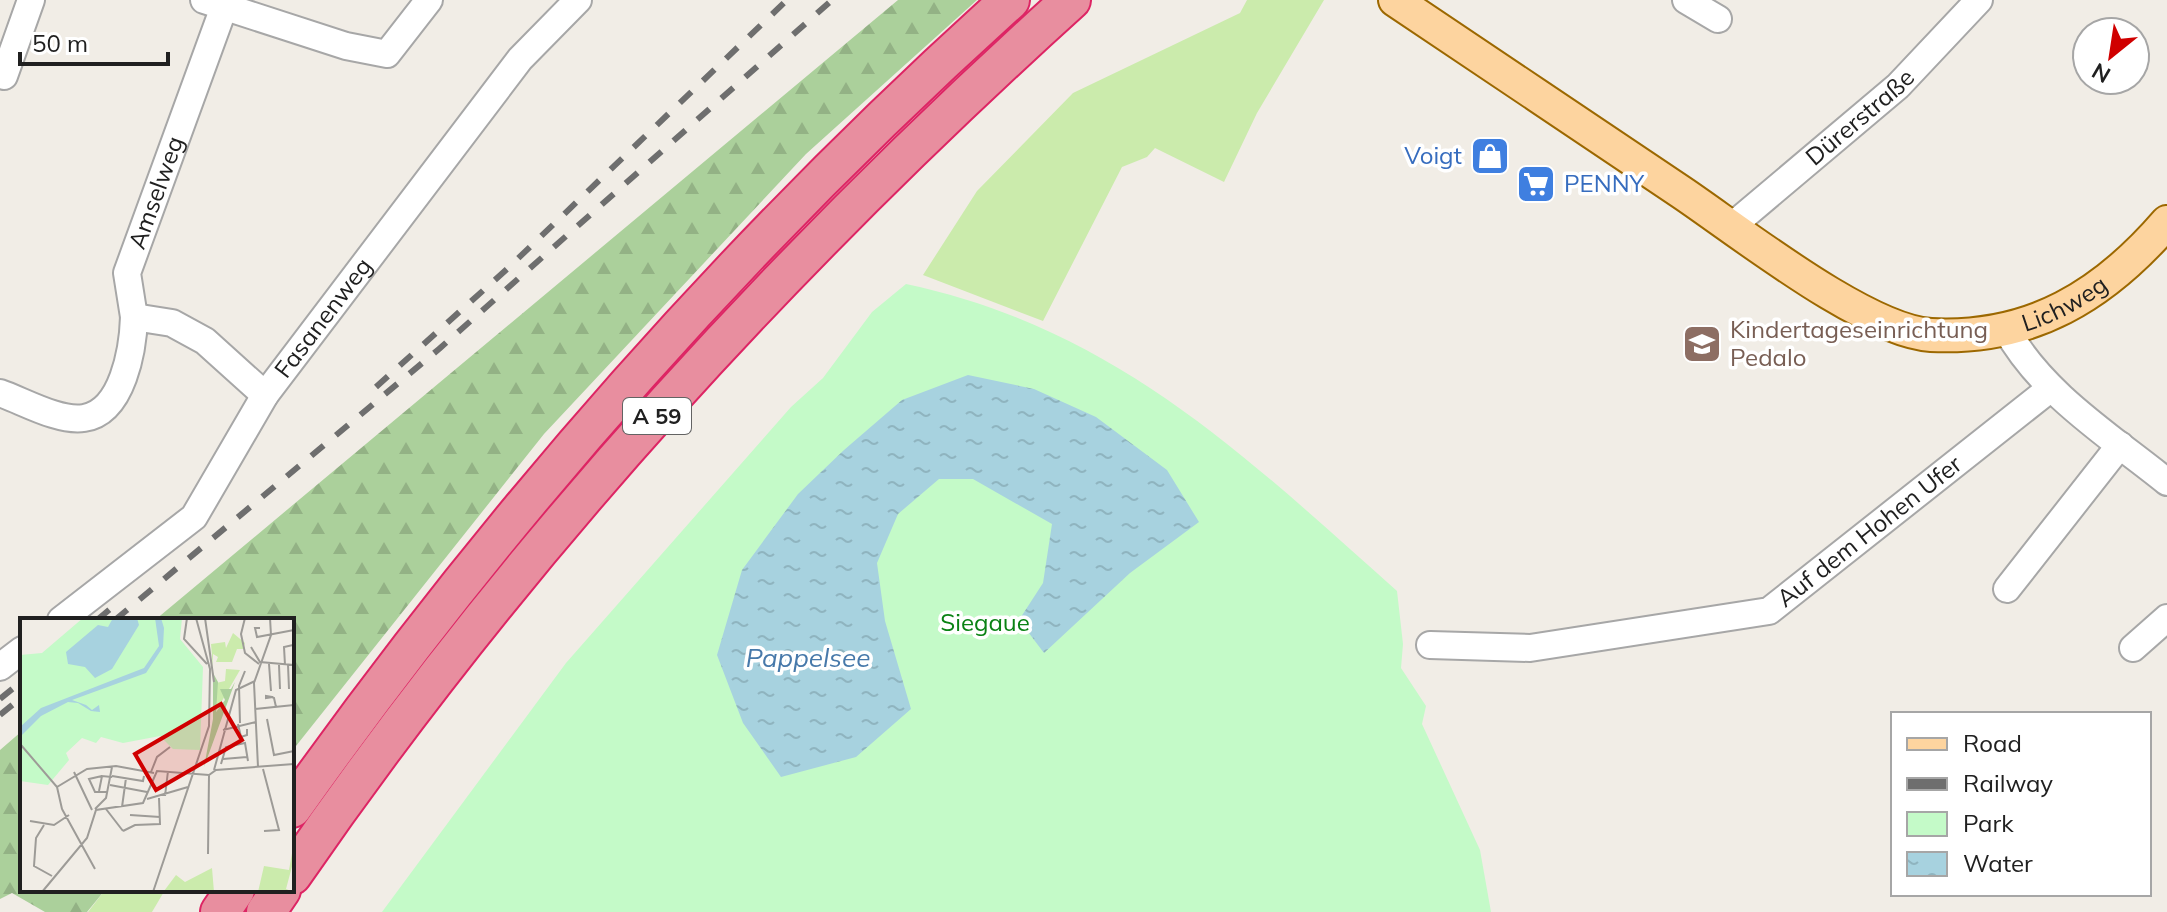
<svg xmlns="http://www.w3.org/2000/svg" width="2167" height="912" font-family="Mulish,sans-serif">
  <defs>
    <pattern id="forest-firs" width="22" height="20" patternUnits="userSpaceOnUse" patternTransform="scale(2)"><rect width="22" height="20" fill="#abd09b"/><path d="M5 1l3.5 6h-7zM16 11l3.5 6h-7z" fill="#93b285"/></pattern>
    <pattern id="water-ripples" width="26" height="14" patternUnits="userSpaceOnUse" patternTransform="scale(2)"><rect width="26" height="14" fill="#a7d2df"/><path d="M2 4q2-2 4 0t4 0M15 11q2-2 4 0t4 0" fill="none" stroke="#8fb4bf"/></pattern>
  </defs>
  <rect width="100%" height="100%" fill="#f1ede6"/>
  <g fill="#cbebac">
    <path d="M1247,0H1324L1257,113L1224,182L1155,148L1147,157L1122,167L1043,321L923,275L977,191L1073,93L1240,13Z"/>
    <path d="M105,890H165L152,912H88Z"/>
  </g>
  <g fill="url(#forest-firs)">
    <path d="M898,0H977L806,154L544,434L292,751V620H155Z"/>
    <path d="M22,731V890H105L87,912H45L12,893L0,899V750Z"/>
  </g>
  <path fill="#c4fac8" d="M906,284C1114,328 1244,455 1397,591L1403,644L1401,668L1426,706L1422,724L1480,850L1491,912H382L566,663L791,407L823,378L872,312Z"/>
  <path fill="url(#water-ripples)" d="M968,375L1034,389L1096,417L1167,470L1199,522L1130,573L1044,653L1019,620L1043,583L1052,524L973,479H939L898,514L877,563L885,621L911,709L856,757L781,777L743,723L717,655L742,570L798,494L844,450L902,400Z"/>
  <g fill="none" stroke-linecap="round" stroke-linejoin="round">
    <g stroke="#a7a7a7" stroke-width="30">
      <g id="minor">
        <path d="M204,0L346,46L387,54L429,0"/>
        <path d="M1686,0L1718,19"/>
        <path d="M4,76L31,0"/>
        <path id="s1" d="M1732,226L1898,86L1979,0"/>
        <path id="s2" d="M134,317L127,273L224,7"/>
        <path d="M2006,329C2042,394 2110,436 2167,482"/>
        <path d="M0,393C23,401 59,422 84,418C123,412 133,349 134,317L172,323L205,341L265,395"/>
        <path d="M2007,589L2120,445"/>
        <path id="s3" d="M61,620L194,517L265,395L520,59L578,0"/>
        <path id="s4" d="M1430,645L1530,648L1769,611L2051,388"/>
        <path d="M2133,648L2167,618"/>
        <path d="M0,667L22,650"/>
      </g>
    </g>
    <g stroke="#9c6800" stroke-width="36">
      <g id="major">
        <path id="s5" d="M1395,0C1490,64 1586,128 1681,192C1739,231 1865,331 1931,335C2032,340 2104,295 2167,222"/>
      </g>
    </g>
    <g stroke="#dd2564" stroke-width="42">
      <g id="highway">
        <path d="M292,808C501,514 741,242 1010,0"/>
        <path d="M292,875C514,553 781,262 1071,0"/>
        <path d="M220,912L235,890"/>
        <path d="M266,912L281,890"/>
      </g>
    </g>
    <use href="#minor" stroke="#fff" stroke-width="26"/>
    <use href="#major" stroke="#fdd49f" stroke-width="32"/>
    <use href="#highway" stroke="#e88e9f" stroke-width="38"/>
    <g stroke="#6e6e6e" stroke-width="6" stroke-dasharray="16 16" stroke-linecap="butt">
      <path d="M376,387L507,269L787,0"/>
      <path d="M97,620L121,600"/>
      <path d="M115,620L439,349L832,0"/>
      <path d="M0,699L22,681"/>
      <path d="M0,715L22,697"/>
    </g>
  </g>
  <defs>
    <g id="shop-square" transform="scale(2)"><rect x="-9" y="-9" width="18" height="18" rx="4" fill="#3f7fe0" stroke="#fff"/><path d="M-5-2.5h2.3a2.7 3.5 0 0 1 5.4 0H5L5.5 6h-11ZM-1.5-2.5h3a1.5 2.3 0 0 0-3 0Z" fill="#fff"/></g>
    <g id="supermarket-square" transform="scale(2)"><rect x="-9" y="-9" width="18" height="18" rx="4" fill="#3f7fe0" stroke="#fff"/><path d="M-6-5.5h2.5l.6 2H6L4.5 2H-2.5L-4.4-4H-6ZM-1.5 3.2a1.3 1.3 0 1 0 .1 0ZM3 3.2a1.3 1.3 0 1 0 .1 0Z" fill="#fff"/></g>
    <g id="school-square" transform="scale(2)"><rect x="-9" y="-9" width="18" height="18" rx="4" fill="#8d6e63" stroke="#fff"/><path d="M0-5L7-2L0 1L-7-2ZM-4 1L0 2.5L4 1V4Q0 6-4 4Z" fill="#fff"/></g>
  </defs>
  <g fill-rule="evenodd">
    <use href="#shop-square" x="1490" y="156"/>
    <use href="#supermarket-square" x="1536" y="184"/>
    <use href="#school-square" x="1702" y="344"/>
  </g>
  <g text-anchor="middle" stroke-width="7" stroke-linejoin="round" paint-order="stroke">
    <rect fill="#fff" stroke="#636363" stroke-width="2" x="623" y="398" width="68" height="36" rx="6"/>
    <g font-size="22" font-weight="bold" fill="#202020">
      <text x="657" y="424">A 59</text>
    </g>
    <g font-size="24" fill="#202020" stroke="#fff">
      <text dy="8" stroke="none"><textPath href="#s1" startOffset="168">Dürerstraße</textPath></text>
      <text dy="8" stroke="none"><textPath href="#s2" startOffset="130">Amselweg</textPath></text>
      <text dy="8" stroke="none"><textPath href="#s5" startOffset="774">Lichweg</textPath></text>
      <text dy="8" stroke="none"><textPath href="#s3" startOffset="406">Fasanenweg</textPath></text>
      <text dy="8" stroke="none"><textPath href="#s4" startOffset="470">Auf dem Hohen Ufer</textPath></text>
    </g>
    <g font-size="24" fill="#366cbe" stroke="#fff" text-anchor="end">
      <text x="1462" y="164">Voigt</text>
      <text x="1564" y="192" text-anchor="start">PENNY</text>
    </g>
    <g font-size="24" fill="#785e54" stroke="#fff" text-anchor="start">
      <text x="1730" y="338">Kindertageseinrichtung<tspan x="1730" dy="28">Pedalo</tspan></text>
    </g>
    <g font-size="24" fill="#0a8214" stroke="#fff">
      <text x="985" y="631">Siegaue</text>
    </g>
    <g font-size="26" font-style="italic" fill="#4779aa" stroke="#fff">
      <text x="808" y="667">Pappelsee</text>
    </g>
  </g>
  <g transform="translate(20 618)">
    <rect width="274" height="274" fill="#f1ede6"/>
    <path d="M213,15L225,25L223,31H217L212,44H196L198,39L193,36V50L191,26L205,24L206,30ZM206,51L220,52L195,95L196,65L205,63ZM274,224V241L266,271L274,274H238L244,248L269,252ZM192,250L194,274L144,273L156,257L165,264Z" fill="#cbebac"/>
    <path d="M193,55L198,64L196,94L205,82L200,71H211L215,64L184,149L193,101Z" fill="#abd09b"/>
    <path d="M63,0H162L160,21L183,49L180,132L153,131L140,118L103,125L81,119L76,125L62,120L46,135L49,142L28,167L0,163V37L22,35Z" fill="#c4fac8"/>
    <path d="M93,0H117L119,7L92,51L75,60L65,49L48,46L46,34L78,7L88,9ZM135,0H141L144,10L143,29L126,55L52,82L66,87L72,92L79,87L80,94L71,93L58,85L48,84L21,98L0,119V109L21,90L124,50L139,28Z" fill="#a7d2df"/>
    <path fill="none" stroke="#9d9b97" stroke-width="2" d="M167,0L164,21L187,46M185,0L194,64M225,0L221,16L225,35L239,46M240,10H235L237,19L274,12M231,29L240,44L274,47M249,46L251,73M259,47L260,71M265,47L264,29L273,27M268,47L269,71M253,79L246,80V78L252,79L254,80L256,89M235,91L274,87M247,101L254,137L274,133M220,105L219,68L225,53M218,106L221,119L227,117V111M203,112L236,104M1,127L37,169L42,191M203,141L227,139M201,146L206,129L225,125L228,143M238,149L234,65L251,17L250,0M243,151L259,212L244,213M194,152L216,72L235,63M54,154L72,192M131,154L137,139L150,129M82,158L69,161L75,174H88M92,158L123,163L124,158M90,167L127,174M37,169L67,151L96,148L134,155M79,173L82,158L92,159M145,178L148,153M127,181L168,169M102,189L106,160M42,191L75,251M75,191L86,180L92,149M86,191L103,213M110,197L140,199M10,203L34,207L49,197M24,207L16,220L14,248L32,258M103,213L115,207L140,206L139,180M188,236L189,157M22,274L67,220L76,192L123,185L137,153L189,157L196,152L274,146M133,274L189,108L190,51L176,0"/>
    <path fill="#d00000" fill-opacity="0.15" stroke="#d00000" stroke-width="4" d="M201,86L222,122L136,172L115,136Z"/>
    <rect width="274" height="274" fill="none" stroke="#202020" stroke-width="4"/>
  </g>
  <rect x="1891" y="712" width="260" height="184" fill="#ffffff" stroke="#a6a6a6" stroke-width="2"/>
  <rect x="1907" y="738" width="40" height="12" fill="#fdd49f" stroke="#a6a6a6" stroke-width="2"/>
  <text x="1963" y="752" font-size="24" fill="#202020">Road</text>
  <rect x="1907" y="778" width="40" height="12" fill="#6e6e6e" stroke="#a6a6a6" stroke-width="2"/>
  <text x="1963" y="792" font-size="24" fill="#202020">Railway</text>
  <rect x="1907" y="812" width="40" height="24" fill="#c4fac8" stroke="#a6a6a6" stroke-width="2"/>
  <text x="1963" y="832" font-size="24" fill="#202020">Park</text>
  <rect x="1907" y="852" width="40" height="24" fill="url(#water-ripples)" stroke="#a6a6a6" stroke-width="2"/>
  <text x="1963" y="872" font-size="24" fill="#202020">Water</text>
  <g transform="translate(2111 56) rotate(210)"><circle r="38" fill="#ffffff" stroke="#a6a6a6" stroke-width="2"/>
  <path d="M0-6L14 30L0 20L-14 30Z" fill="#d00000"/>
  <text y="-12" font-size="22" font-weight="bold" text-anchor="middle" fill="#202020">N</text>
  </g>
  <path d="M20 52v12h148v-12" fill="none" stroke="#202020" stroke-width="4"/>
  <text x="32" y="52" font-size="24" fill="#202020" stroke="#ffffff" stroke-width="6" paint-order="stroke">50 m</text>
</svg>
